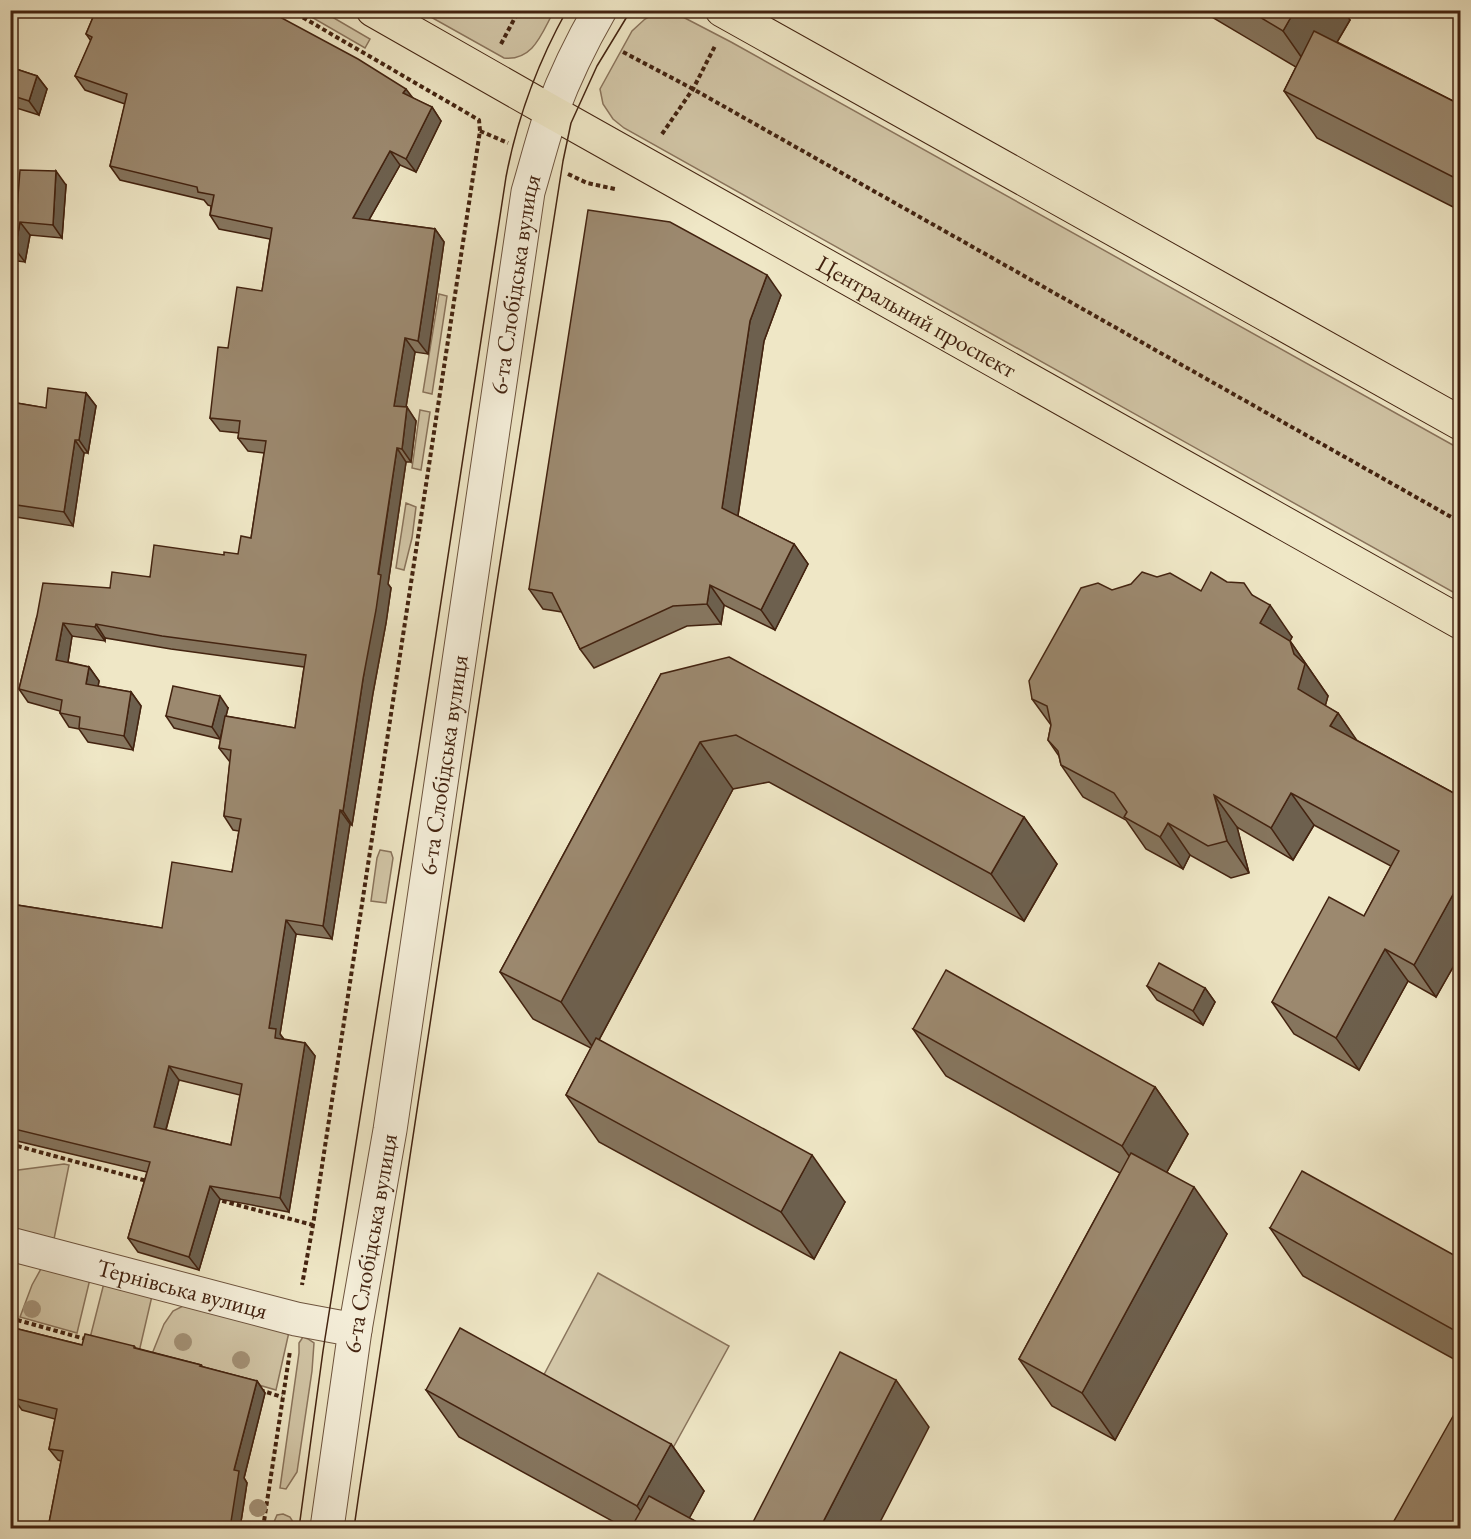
<svg xmlns="http://www.w3.org/2000/svg" width="1471" height="1539" font-family="'EB Garamond',serif">
  <rect width="100%" height="100%" fill="#efe7c6"/>
  <filter id="stains"><feTurbulence type="fractalNoise" baseFrequency=".00333" numOctaves="4"/><feColorMatrix values="0 0 0 0 .2 0 0 0 0 .09 0 0 0 0 .02 0 0 0 .5 -.17"/></filter>
  <radialGradient id="worn" r=".72"><stop offset=".6" stop-color="#630" stop-opacity="0"/><stop offset="1" stop-color="#630" stop-opacity=".3"/></radialGradient>
  <g fill="#d2c6a7" stroke="#8a745c" stroke-width="1.5">
    <path d="M301,11H322L370,39L365,48Z"/>
    <path d="M420,11H554C542,32 534,61 504,58Z"/>
    <path d="M668,11L681,16L731,42L1460,449V596L624,128L613,119L603,104L600,89L632,31L645,19L654,14Z"/>
    <path d="M439,294L447,296L432,394L423,392Z"/>
    <path d="M420,410L430,412L421,470L412,468Z"/>
    <path d="M406,503L416,507L412,538L404,570L396,568Z"/>
    <path d="M380,850L391,852L393,858L386,903L371,901L377,858Z"/>
    <path d="M64,1164L69,1165L54,1239L11,1228V1171Z"/>
    <path d="M42,1267L90,1279L77,1333L20,1317L32,1285Z"/>
    <path d="M598,1273L729,1346L668,1457L539,1384Z"/>
    <path d="M104,1283L152,1296L139,1352L90,1338Z"/>
    <path d="M185,1305L289,1332L276,1390L152,1354L164,1324L173,1311Z"/>
    <path d="M303,1337L308,1339L314,1343L312,1371L297,1472L286,1489L280,1488L299,1353V1343Z"/>
    <path d="M283,1514L290,1517L293,1522L292,1528H273L274,1522L277,1515Z"/>
  </g>
  <g fill="none" stroke-linecap="round" stroke-linejoin="round">
    <g stroke="#6e543e" stroke-width="35">
      <g id="minor">
        <path id="s1" d="M10,1244L296,1319L355,1330"/>
      </g>
    </g>
    <g stroke="#6e543e" stroke-width="35">
      <g id="tertiary">
        <path id="s2" d="M327,1528L355,1330L390,1130L528,192C536,165 543,137 552,111C565,76 581,43 600,10"/>
      </g>
    </g>
    <g stroke="#432310" stroke-width="35">
      <g id="primary">
        <path id="s3" d="M373,10L552,112L1460,622"/>
        <path d="M722,10L1460,423"/>
      </g>
    </g>
    <g stroke="#432310" stroke-width="4" stroke-dasharray="4.5 3" stroke-linecap="butt">
      <path d="M290,10L479,120L480,131L313,1225L302,1285"/>
      <path d="M501,44L519,10"/>
      <path d="M623,52L693,89L1460,522"/>
      <path d="M480,131L508,143"/>
      <path d="M662,134L693,89L715,46"/>
      <path d="M568,174L587,183L615,189"/>
      <path d="M10,1144L147,1181"/>
      <path d="M215,1199L313,1225"/>
      <path d="M10,1318L89,1340"/>
      <path d="M260,1390L282,1397"/>
      <path d="M263,1528L290,1351"/>
    </g>
    <use href="#minor" stroke="#f5efda" stroke-width="33"/>
    <use href="#tertiary" stroke="#f5efda" stroke-width="33"/>
    <use href="#primary" stroke="#efe7c6" stroke-width="33"/>
    <g stroke="#432310" stroke-width="1.5">
      <path d="M299,1528L323,1351L418,752L506,177C517,119 538,62 567,10"/>
      <path d="M354,1528L359,1493L495,595L563,161L571,123L597,66L631,10"/>
    </g>
  </g>
  <g fill="#a49277">
    <circle cx="32" cy="1309" r="9"/>
    <circle cx="183" cy="1342" r="9"/>
    <circle cx="241" cy="1360" r="9"/>
    <circle cx="258" cy="1508" r="9"/>
  </g>
  <g fill="#86765f" stroke="#432310" stroke-width="1.5" fill-rule="evenodd">
    <path d="M89,10H267L412,98L432,107L441,121L416,172L400,165L369,220L435,229L444,242L428,354L415,352L406,407L416,421L411,462H406L388,584L391,588L386,623L373,693L352,825L350,824L332,939L296,934L280,1034L284,1039L305,1043L315,1056L289,1212L220,1199L199,1270L138,1252L128,1238L147,1172L13,1140L10,1137V904L162,928L232,872L239,831L233,830L224,816L230,762L219,748L222,730L220,739L174,728L166,716L228,708L226,716L295,728L304,667L171,649L105,638V641L72,636L68,662L89,667L99,681L98,686L131,692L141,706L133,750L88,742L79,729L69,727L60,713V711L28,702L19,689L37,616L110,588L224,555L238,554L251,538L264,453L248,451L238,438L239,433L220,431L210,418L228,348L262,291L270,239L219,229L210,215L211,206L208,205L204,200L120,180L110,166L125,104L85,90L75,76L91,41L86,34L95,13ZM179,1080L240,1095L231,1145L166,1130Z"/>
    <path d="M1200,10H1343L1350,20L1337,42L1461,105V211L1317,138L1284,91L1296,67Z"/>
    <path d="M10,67L37,76L47,89L39,115L10,106Z"/>
    <path d="M66,185L62,238L30,235L25,262L10,260V220L16,221Z"/>
    <path d="M781,295L764,341L738,516L794,544L808,564L775,630L724,605L721,624L687,626L594,668L580,649L562,612L543,609L529,589Z"/>
    <path d="M86,393L96,406L88,453H84L73,526L10,516V402L46,408Z"/>
    <path d="M1112,590L1201,591L1252,595L1292,637L1290,641L1328,696L1325,706L1338,713L1356,740L1461,797V953L1436,997L1408,981L1359,1070L1294,1034L1272,1002L1364,916L1391,866L1314,825L1293,860L1237,827L1249,873L1231,878L1190,855L1183,869L1146,849L1126,820L1083,797L1061,765L1059,756L1048,740L1051,725L1032,699Z"/>
    <path d="M661,674L1024,817L1057,864L1024,921L769,782L733,789L599,1040L845,1202L814,1259L599,1142L566,1095L591,1048L533,1019L500,972Z"/>
    <path d="M1147,986L1205,988L1215,1002L1203,1025L1157,1000Z"/>
    <path d="M913,1029L1155,1087L1188,1134L1167,1172L1227,1234L1115,1440L1052,1406L1019,1359L1120,1173L946,1076Z"/>
    <path d="M1270,1228L1461,1259V1363L1303,1276Z"/>
    <path d="M10,1327L82,1345L134,1346L136,1348L201,1365L203,1367L257,1381L265,1393L244,1478L247,1483L240,1528H48L61,1461L58,1460L49,1449L55,1419L22,1410L13,1398L10,1397Z"/>
    <path d="M426,1390L671,1444L704,1491L689,1518L708,1528H625L459,1437Z"/>
  </g>
  <g fill="#6d604e" stroke="#432310" stroke-width="1.5">
    <path d="M1295,10H1343L1350,20L1316,78L1283,31Z"/>
    <path d="M37,76L47,89L39,115L29,101Z"/>
    <path d="M406,89L416,102L403,93Z"/>
    <path d="M432,107L441,121L416,172L406,159Z"/>
    <path d="M390,151L400,165L362,232L353,218Z"/>
    <path d="M56,171L66,185L62,238L53,225Z"/>
    <path d="M20,222L30,235L25,262L15,249Z"/>
    <path d="M435,229L444,242L428,354L418,341Z"/>
    <path d="M767,275L781,295L764,341L736,528L722,508L750,321Z"/>
    <path d="M405,338L415,352L404,419L394,406Z"/>
    <path d="M86,393L96,406L88,453L79,440Z"/>
    <path d="M407,407L416,421L411,462L402,449Z"/>
    <path d="M75,440L84,453L73,526L64,512Z"/>
    <path d="M397,448L406,462L388,584L391,588L386,623L373,693L352,825L343,811L363,679Z"/>
    <path d="M794,544L808,564L775,630L761,610Z"/>
    <path d="M710,585L724,605L721,624L707,604Z"/>
    <path d="M1270,605L1292,637L1290,641L1328,696L1321,721L1298,689L1294,654L1260,623Z"/>
    <path d="M63,623L72,636L66,674L56,660Z"/>
    <path d="M96,624L105,638V641L95,627Z"/>
    <path d="M89,667L99,681L96,698L86,684Z"/>
    <path d="M131,692L141,706L133,750L124,736Z"/>
    <path d="M220,696L228,708L220,739L212,727Z"/>
    <path d="M1338,713L1360,745L1330,726Z"/>
    <path d="M700,742L733,789L594,1049L561,1002Z"/>
    <path d="M1291,793L1314,825L1293,860L1271,828Z"/>
    <path d="M1214,795L1237,827L1249,873L1227,841Z"/>
    <path d="M340,810L350,824L332,939L323,926Z"/>
    <path d="M1024,817L1057,864L1024,921L991,874Z"/>
    <path d="M1168,823L1190,855L1183,869L1160,837Z"/>
    <path d="M1461,880V953L1436,997L1414,965Z"/>
    <path d="M286,920L296,934L280,1034L286,1043L285,1052L269,1028Z"/>
    <path d="M1385,949L1408,981L1359,1070L1336,1038Z"/>
    <path d="M1205,988L1215,1002L1203,1025L1193,1011Z"/>
    <path d="M305,1043L315,1056L289,1212L280,1198Z"/>
    <path d="M169,1066L179,1080L163,1140L154,1127Z"/>
    <path d="M1155,1087L1188,1134L1155,1193L1122,1146Z"/>
    <path d="M812,1155L845,1202L814,1259L781,1212Z"/>
    <path d="M210,1186L220,1199L199,1270L189,1257Z"/>
    <path d="M1194,1187L1227,1234L1115,1440L1082,1393Z"/>
    <path d="M896,1380L929,1427L877,1528H820Z"/>
    <path d="M257,1381L265,1393L244,1478L247,1483L240,1528H230L234,1470Z"/>
    <path d="M671,1444L704,1491L684,1528H653L637,1506Z"/>
  </g>
  <g fill="#9c896f" stroke="#432310" stroke-width="1.5" fill-rule="evenodd">
    <path d="M96,10H267L358,59L406,89L403,93L432,107L406,159L390,151L353,218L435,229L418,341L405,338L394,406L407,407L402,449L397,448L378,574L381,575L376,610L363,679L343,811L340,810L323,926L286,920L269,1028L276,1029L275,1038L305,1043L280,1198L210,1186L189,1257L128,1238L150,1162L10,1128V904L162,928L172,862L232,872L241,819L224,816L231,750L219,748L225,716L295,728L306,655L162,636L96,624L95,627L63,623L56,660L89,667L86,684L131,692L124,736L79,728L80,717L60,713L62,700L19,689L37,616L43,583L110,588L112,572L150,577L154,545L224,555V552L238,554L241,536L251,538L266,441L238,438L240,421L210,418L218,347L228,348L237,287L262,291L272,228L210,215L214,195L198,192L197,187L110,166L127,94L75,76L92,37L86,34ZM169,1066L242,1084L231,1145L154,1127Z"/>
    <path d="M1248,10H1295L1283,31Z"/>
    <path d="M1314,31L1461,105V181L1284,91Z"/>
    <path d="M10,67L37,76L29,101L10,95Z"/>
    <path d="M20,170L56,171L53,225L20,222L15,249L10,248V220L16,221Z"/>
    <path d="M588,210L670,222L767,275L750,321L722,508L794,544L761,610L710,585L707,604L673,606L580,649L552,593L529,589Z"/>
    <path d="M48,388L86,393L79,440H75L64,512L10,504V402L46,408Z"/>
    <path d="M1142,572L1157,577L1170,573L1201,591L1211,572L1227,582L1244,583L1252,595L1270,605L1260,623L1290,641L1294,654L1305,664L1298,689L1338,713L1330,726L1461,797V880L1414,965L1385,949L1336,1038L1272,1002L1329,897L1364,916L1399,851L1291,793L1271,828L1214,795L1227,841L1208,846L1168,823L1160,837L1124,817L1127,812L1114,793L1061,765L1058,751L1048,740L1051,725L1047,706L1032,699L1029,681L1081,588L1098,583L1112,590L1131,584Z"/>
    <path d="M729,657L1024,817L991,874L736,735L700,742L561,1002L500,972L661,674Z"/>
    <path d="M173,686L220,696L212,727L166,716Z"/>
    <path d="M1159,963L1205,988L1193,1011L1147,986Z"/>
    <path d="M946,970L1155,1087L1122,1146L913,1029Z"/>
    <path d="M596,1038L812,1155L781,1212L566,1095Z"/>
    <path d="M1131,1153L1194,1187L1082,1393L1019,1359Z"/>
    <path d="M1302,1171L1461,1259V1334L1270,1228Z"/>
    <path d="M10,1327L82,1345L85,1334L134,1346V1348L201,1365L200,1366L257,1381L234,1470L239,1471L230,1528H48L63,1451L49,1449L57,1409L13,1398L16,1388L10,1387Z"/>
    <path d="M460,1328L671,1444L637,1506L426,1390Z"/>
    <path d="M840,1352L896,1380L820,1528H750Z"/>
    <path d="M1461,1402V1528H1390Z"/>
    <path d="M649,1496L708,1528H631Z"/>
  </g>
  <g text-anchor="middle" stroke-width="4.5" stroke-linejoin="round" paint-order="stroke">
    <g font-size="24" fill="#432310" stroke="#f5efda">
      <text dy="8" stroke="none"><textPath href="#s2" startOffset="1258">6-та Слобідська вулиця</textPath></text>
      <text dy="8" stroke="none"><textPath href="#s3" startOffset="624">Центральний проспект</textPath></text>
      <text dy="8" stroke="none"><textPath href="#s2" startOffset="772">6-та Слобідська вулиця</textPath></text>
      <text dy="8" stroke="none"><textPath href="#s2" startOffset="288">6-та Слобідська вулиця</textPath></text>
      <text dy="8" stroke="none"><textPath href="#s1" startOffset="178">Тернівська вулиця</textPath></text>
    </g>
  </g>
  <rect width="1471" height="1539" fill="none" stroke="#efe7c6" stroke-width="36"/>
  <rect x="12" y="12" width="1447" height="1515" fill="none" stroke="#432310" stroke-width="3"/>
  <rect x="18" y="18" width="1435" height="1503" fill="none" stroke="#432310" stroke-width="1.5"/>
  <rect width="100%" height="100%" filter="url(#stains)"/>
  <rect width="100%" height="100%" fill="url(#worn)"/>
</svg>
